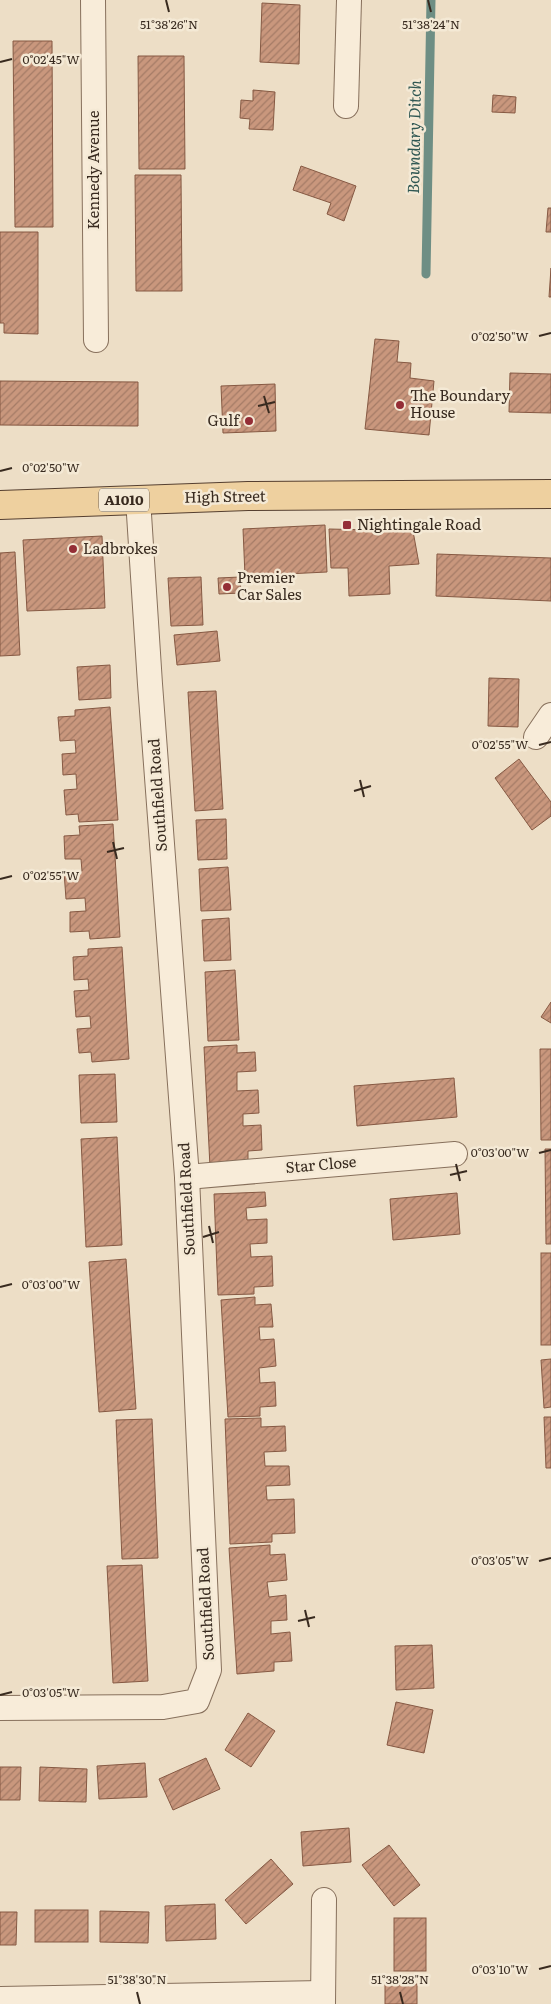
<svg xmlns="http://www.w3.org/2000/svg" width="551" height="2004" font-family="Literata,serif">
  <defs>
    <pattern id="building-hatch" width="6" height="6" patternUnits="userSpaceOnUse" patternTransform="scale(1.25)"><rect width="6" height="6" fill="#c9977d"/><path d="M-1 1l2-2M0 6l6-6M5 7l2-2" fill="none" stroke="#a47b66"/></pattern>
  </defs>
  <rect width="100%" height="100%" fill="#eddec6"/>
  <g fill="none" stroke-linecap="round" stroke-linejoin="round">
    <path stroke="#6e8e84" stroke-width="9" d="M426,274L431,0"/>
  </g>
  <g fill="url(#building-hatch)" stroke="#865943">
    <path d="M262,3L300,5L299,64L260,62Z"/>
    <path d="M13,41H52L53,227H15Z"/>
    <path d="M138,56H184L185,169H139Z"/>
    <path d="M253,90L275,92L273,130L249,129L250,119L240,118L241,100L253,101Z"/>
    <path d="M493,95L516,97L515,113L492,112Z"/>
    <path d="M301,166L356,186L344,221L327,214L331,203L293,190Z"/>
    <path d="M135,175H181L182,291H136Z"/>
    <path d="M548,208H551V232H546Z"/>
    <path d="M0,232H38V334L4,333V323H0Z"/>
    <path d="M551,268V297H549Z"/>
    <path d="M375,339L399,341L397,362L411,363L410,378L434,381L429,435L365,429Z"/>
    <path d="M510,373L551,374V413L509,412Z"/>
    <path d="M0,381L138,382V426L0,425Z"/>
    <path d="M275,384L276,431L223,433L221,386Z"/>
    <path d="M325,525L327,572L245,576L243,529Z"/>
    <path d="M329,529L413,531L419,564L389,566L390,594L349,596L348,568H331Z"/>
    <path d="M102,536L105,608L27,611L23,540Z"/>
    <path d="M15,552L20,655L0,656V553Z"/>
    <path d="M437,554L551,558V601L436,596Z"/>
    <path d="M201,577L203,625L171,626L168,578Z"/>
    <path d="M240,577L241,593L219,594L218,578Z"/>
    <path d="M217,631L220,661L177,665L174,635Z"/>
    <path d="M110,665L111,698L79,700L77,667Z"/>
    <path d="M489,678L519,679L518,727L488,726Z"/>
    <path d="M216,691L223,809L195,811L188,692Z"/>
    <path d="M110,707L118,820L79,822L78,814L66,815L64,790L77,789L76,774L63,775L62,754L76,753L75,740L60,741L58,717L75,716V710Z"/>
    <path d="M519,759L551,802V816L532,830L495,778Z"/>
    <path d="M226,819L227,859L198,860L196,820Z"/>
    <path d="M113,824L120,937L90,939L89,931L70,932V912L86,911L85,898L66,899L64,872L82,871L81,859H65L64,836L80,835L79,826Z"/>
    <path d="M228,867L231,910L201,911L199,869Z"/>
    <path d="M229,918L231,960L204,961L202,920Z"/>
    <path d="M122,947L129,1059L92,1062L91,1052L79,1053L77,1029L91,1028L90,1016L76,1017L74,991L89,990L88,979L74,980L73,957L88,956V949Z"/>
    <path d="M235,970L239,1040L208,1041L205,972Z"/>
    <path d="M551,1002V1023L541,1017Z"/>
    <path d="M237,1045V1053L255,1052L256,1071L237,1072V1091L258,1090L259,1113L243,1114V1126L261,1125L262,1150L248,1151V1165L210,1167L204,1047Z"/>
    <path d="M540,1049H551V1140H541Z"/>
    <path d="M115,1074L117,1122L81,1123L79,1075Z"/>
    <path d="M454,1078L457,1117L357,1126L354,1086Z"/>
    <path d="M117,1137L122,1245L86,1247L81,1139Z"/>
    <path d="M545,1149H551V1244H546Z"/>
    <path d="M265,1192L266,1206L246,1208L247,1220L267,1219V1243L250,1244L251,1257L272,1256L273,1286L254,1287V1294L218,1295L214,1194Z"/>
    <path d="M457,1193L460,1234L393,1240L390,1199Z"/>
    <rect x="541" y="1253" width="10" height="92"/>
    <path d="M126,1259L136,1409L99,1412L89,1262Z"/>
    <path d="M255,1297V1305L271,1304L273,1327H259L260,1340L274,1339L276,1366L259,1368L260,1383L275,1382L276,1406L260,1407V1416L228,1417L221,1300Z"/>
    <path d="M551,1359V1407L544,1408L541,1360Z"/>
    <path d="M544,1417H551V1468H546Z"/>
    <path d="M261,1418V1427L285,1426L286,1451L264,1452L265,1466H289L290,1485L266,1486L267,1500L294,1499L295,1533L272,1534V1542L230,1544L225,1419Z"/>
    <path d="M152,1419L158,1558L122,1559L116,1420Z"/>
    <path d="M270,1545V1555L285,1554L287,1580L267,1582L269,1597L286,1595L287,1620L271,1621V1634L290,1632L292,1661L274,1662V1671L237,1674L229,1548Z"/>
    <path d="M142,1565L148,1681L113,1683L107,1566Z"/>
    <path d="M432,1645L434,1688L396,1690L395,1646Z"/>
    <path d="M396,1702L433,1710L424,1753L387,1745Z"/>
    <path d="M248,1713L275,1731L251,1767L225,1750Z"/>
    <path d="M206,1758L220,1789L173,1810L159,1779Z"/>
    <path d="M145,1763L147,1797L99,1799L97,1766Z"/>
    <path d="M0,1767H21L20,1800H0Z"/>
    <path d="M40,1767L87,1769L86,1802L39,1801Z"/>
    <path d="M349,1828L351,1862L303,1866L301,1832Z"/>
    <path d="M389,1845L420,1885L394,1906L362,1865Z"/>
    <path d="M271,1859L293,1884L246,1924L225,1900Z"/>
    <path d="M215,1904L216,1939L166,1941L165,1906Z"/>
    <rect x="35" y="1910" width="53" height="32"/>
    <path d="M100,1911L149,1912L148,1943L100,1942Z"/>
    <path d="M0,1912H17L16,1945H0Z"/>
    <rect x="394" y="1918" width="32" height="53"/>
    <rect x="385" y="1984" width="32" height="20"/>
  </g>
  <g fill="none" stroke-linecap="round" stroke-linejoin="round">
    <g stroke="#87705c" stroke-width="26">
      <g id="street">
        <path d="M93,0L96,340"/>
        <path d="M346,106L349,0"/>
        <path d="M536,737L551,715"/>
        <path d="M187,1177L455,1154"/>
        <path d="M0,1708L163,1707L197,1701L209,1670L187,1177L150,684L138,499"/>
        <path d="M0,1999L322,1993"/>
        <path d="M323,2004L324,1900"/>
      </g>
    </g>
    <g stroke="#553f30" stroke-width="30">
      <path id="primary" d="M0,505L248,496L551,494"/>
    </g>
    <use href="#street" stroke="#f8ecd9" stroke-width="24"/>
    <use href="#primary" stroke="#eed09f" stroke-width="28"/>
  </g>
  <path fill="none" stroke="#382a1f" stroke-width="2" d="M166,0L169,12M428,0L431,12M0,62L12,59M539,336L551,333M264,396L269,413M258,406L275,402M0,471L12,468M539,745L551,742M360,780L364,797M354,791L371,786M113,842L117,859M107,852L124,848M0,879L12,876M539,1153L551,1150M456,1164L460,1181M450,1175L467,1171M209,1226L213,1243M203,1237L219,1232M0,1287L12,1284M539,1561L551,1558M305,1610L309,1627M298,1621L315,1617M0,1695L12,1692M539,1969L551,1966M137,1992L140,2004M400,1992L403,2004"/>
  <g fill="#942e36" stroke="#f4e9d5" stroke-width="2">
    <circle cx="400" cy="405" r="5"/>
    <circle cx="249" cy="421" r="5"/>
    <rect x="342" y="520" width="10" height="10" rx="2.5"/>
    <circle cx="73" cy="549" r="5"/>
    <circle cx="227" cy="587" r="5"/>
  </g>
  <g text-anchor="middle" stroke-width="5" stroke-linejoin="round" paint-order="stroke">
    <rect fill="#f4e9d5" stroke="#706356" stroke-width="1" x="99" y="488.5" width="50" height="23" rx="4"/>
    <g font-size="14" font-weight="bold" fill="#382a1f">
      <text x="124" y="505">A1010</text>
    </g>
    <g font-size="15" fill="#382a1f" stroke="#f4e9d5">
      <text transform="translate(94 170) rotate(-90)" y="5">Kennedy Avenue</text>
      <text transform="translate(225 497) rotate(-1)" y="5">High Street</text>
      <text transform="translate(158 795) rotate(-94)" y="5">Southfield Road</text>
      <text transform="translate(321 1165) rotate(-5)" y="5">Star Close</text>
      <text transform="translate(187 1199) rotate(-93)" y="5">Southfield Road</text>
      <text transform="translate(206 1604) rotate(-93)" y="5">Southfield Road</text>
    </g>
    <g font-size="15" fill="#382a1f" stroke="#f4e9d5" text-anchor="start">
      <text x="410" y="401">The Boundary<tspan x="410" dy="17">House</tspan></text>
      <text x="239" y="426" text-anchor="end">Gulf</text>
      <text x="357" y="530">Nightingale Road</text>
      <text x="83" y="554">Ladbrokes</text>
      <text x="237" y="583">Premier<tspan x="237" dy="17">Car Sales</tspan></text>
    </g>
    <g font-size="16" font-style="italic" fill="#2f5752" stroke="#f4e9d5">
      <text transform="translate(414 137) rotate(-89)" y="6">Boundary Ditch</text>
    </g>
  </g>
  <g font-size="12" text-anchor="middle" fill="#382a1f" stroke="#f4e9d5" stroke-width="5" stroke-linejoin="round" paint-order="stroke">
    <text x="431" y="29">51°38'24"N</text>
    <text x="169" y="29">51°38'26"N</text>
    <text x="51" y="64">0°02'45"W</text>
    <text x="500" y="341">0°02'50"W</text>
    <text x="51" y="472">0°02'50"W</text>
    <text x="500" y="749">0°02'55"W</text>
    <text x="51" y="880">0°02'55"W</text>
    <text x="500" y="1157">0°03'00"W</text>
    <text x="51" y="1289">0°03'00"W</text>
    <text x="500" y="1565">0°03'05"W</text>
    <text x="51" y="1697">0°03'05"W</text>
    <text x="500" y="1974">0°03'10"W</text>
    <text x="137" y="1984">51°38'30"N</text>
    <text x="400" y="1984">51°38'28"N</text>
  </g>
</svg>
